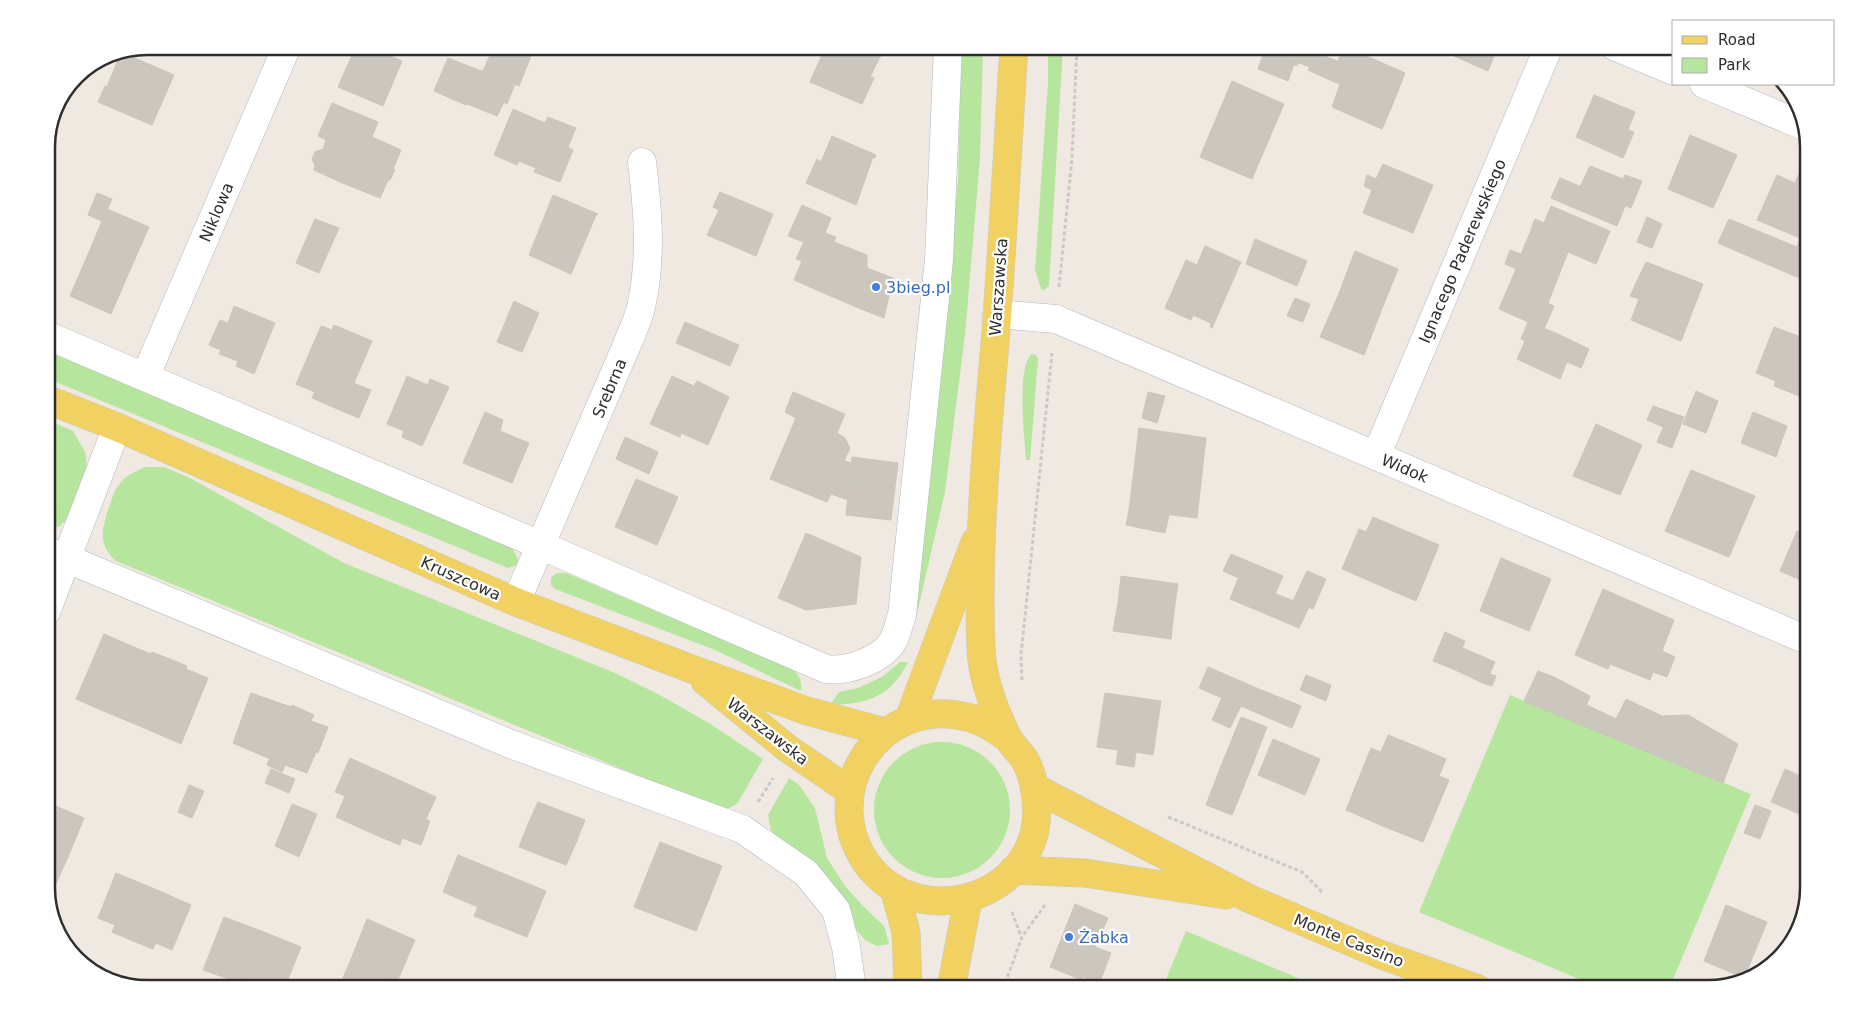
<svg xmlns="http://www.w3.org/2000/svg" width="1855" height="1035" font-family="'DejaVu Sans',sans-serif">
  <rect width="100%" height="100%" fill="#efe9e1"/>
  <g fill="#b6e59e">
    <path d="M961,46H983L980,158L965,335L945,492L916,618L914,623L958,180Z"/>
    <path d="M1048,46H1063L1049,286L1044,290L1041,289L1035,270L1048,83Z"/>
    <path d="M46,350L512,547L518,560L517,565L508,568L46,378Z"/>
    <path d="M1032,354L1036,355L1038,359L1030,460H1026C1025,439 1016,366 1032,354Z"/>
    <path d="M46,419L73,431L85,452L87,466L70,516L60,526L48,530H46Z"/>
    <path d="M145,467H164L188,477L344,563L615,673L658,694L709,723L763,759L737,804L727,809L673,790L116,561C97,543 102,530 109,507C112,498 115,489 121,482C127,475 136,471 145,467Z"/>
    <path d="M557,573H566L792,669C800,676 802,681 801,691L715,650L555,589L551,585V578Z"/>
    <path d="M900,662H908C891,696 870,703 834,705L832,702L839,692L858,688L882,677Z"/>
    <path d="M1510,695L1751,794L1669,989H1603L1419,912Z"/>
    <circle cx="942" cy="810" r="68"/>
    <path d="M789,778L799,785L815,808L827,858L845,886L863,906L884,926L889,944L877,946L865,940L771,830L768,815Z"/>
    <path d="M1186,931L1324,989H1162Z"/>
  </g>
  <g fill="#cbc7bf" stroke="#cbc5ba">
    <path d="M356,46H368L402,61L383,106L338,87Z"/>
    <path d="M494,46H535L519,86L483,71Z"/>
    <path d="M826,46H866L882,53L870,77L874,78L862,104L810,82Z"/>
    <path d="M1266,46H1305L1297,66L1264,52Z"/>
    <path d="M1344,46L1405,73L1392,106L1330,80Z"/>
    <path d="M1458,46H1484L1496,51L1488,71L1454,56Z"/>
    <path d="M1304,48L1337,61L1330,80L1308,70L1310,67L1299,63Z"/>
    <path d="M121,52L174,75L152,125L98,102L105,86L107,87Z"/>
    <path d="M1264,52L1294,64L1288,81L1258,69Z"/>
    <path d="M448,58L481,71L466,105L434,91Z"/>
    <path d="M481,70L515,84L507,104L504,102L497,116L467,104Z"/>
    <path d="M1232,81L1284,104L1252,179L1200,157Z"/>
    <path d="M1340,84L1392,106L1382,129L1332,107Z"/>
    <path d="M1594,95L1635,112L1628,130L1634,132L1623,158L1576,137Z"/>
    <path d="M332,103L378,122L372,137L401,150L393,169L395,170L390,180H388L380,198L340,182L314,170L315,166L312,159L315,152L323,149L326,140L318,136Z"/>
    <path d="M513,109L545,123L548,117L576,128L568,147L573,150L560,182L534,172L536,168L519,161L517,165L494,155Z"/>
    <path d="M1690,135L1737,155L1713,208L1668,189Z"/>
    <path d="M832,136L876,155L875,158L873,157L856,205L806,183L817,159L821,162Z"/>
    <path d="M1383,164L1433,185L1413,233L1363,213L1372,190L1364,186L1367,175L1376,179Z"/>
    <path d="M1590,166L1623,179L1625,175L1642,181L1631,208L1580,187Z"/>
    <path d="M1800,172L1809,176V219L1800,238L1757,220L1777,175L1795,183Z"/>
    <path d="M1560,178L1582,187L1574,208L1551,198Z"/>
    <path d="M1582,187L1625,206L1617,226L1574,208Z"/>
    <path d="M720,192L773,214L756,256L707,235L719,210L713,207Z"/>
    <path d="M97,193L112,199L102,221L88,215Z"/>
    <path d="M553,195L598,214L596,215L571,274L529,255Z"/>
    <path d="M802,205L831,218L825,233L836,237L834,242L867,255L856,280L863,283L856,307L794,280L802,261L796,259L804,242L788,236Z"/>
    <path d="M1551,206L1610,231L1596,264L1529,235L1535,219L1544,223Z"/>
    <path d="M107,209L149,227L130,270L89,252Z"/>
    <path d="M1647,217L1662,224L1652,248L1637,242Z"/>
    <path d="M46,219L54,223L46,239Z"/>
    <path d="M315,219L339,228L319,273L296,263Z"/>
    <path d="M1729,219L1797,247L1801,236L1809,239V275L1806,281L1718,243Z"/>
    <path d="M1529,235L1568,252L1548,303L1554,306L1544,329L1499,309L1516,269L1505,264L1510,250L1521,254Z"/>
    <path d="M1255,239L1307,261L1297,286L1246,264Z"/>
    <path d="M1205,246L1241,262L1212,328L1210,327L1211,323L1193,315L1191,320L1165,308L1186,260L1197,265Z"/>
    <path d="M1355,251L1398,269L1385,301L1364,292L1359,305L1338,296Z"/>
    <path d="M89,252L130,270L111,314L70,296Z"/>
    <path d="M867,255V268L893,278L884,318L856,307L863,283L856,280Z"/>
    <path d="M1646,262L1703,284L1681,341L1631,320L1639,299L1630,296Z"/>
    <path d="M1364,292L1385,301L1364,355L1320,337L1338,296L1359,305Z"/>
    <path d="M1295,298L1310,304L1303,322L1287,316Z"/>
    <path d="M514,301L539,313L522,352L497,342Z"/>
    <path d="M234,306L275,323L254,374L236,366L238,361L219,354L221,350L209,345L220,320L228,323Z"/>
    <path d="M685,322L739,345L730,366L676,343Z"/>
    <path d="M1528,322L1558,334L1551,350L1526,339L1525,341L1521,339Z"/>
    <path d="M334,325L372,341L342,411L312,398L315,392L296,384L321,326L332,330Z"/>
    <path d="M1774,327L1809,340V360L1805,370L1807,371L1804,380L1809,382L1807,399L1774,386L1776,381L1756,373Z"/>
    <path d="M1558,334L1589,349L1581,368L1567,362L1560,379L1517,359L1526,339L1551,350Z"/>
    <path d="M407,376L428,385L430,379L449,387L422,446L402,437L404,431L387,424Z"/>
    <path d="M672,376L694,386L697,381L729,397L708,445L681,433L680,437L650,424Z"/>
    <path d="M353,383L371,390L359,418L342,411Z"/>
    <path d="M1696,391L1718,401L1706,433L1683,424Z"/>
    <path d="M793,392L845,414L837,433L845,438L850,448L844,461L852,463L848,500L831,494L827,502L770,479L796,418L785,412Z"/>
    <path d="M1148,392L1165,396L1157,423L1142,418Z"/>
    <path d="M1653,406L1670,412L1663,427L1647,420Z"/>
    <path d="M485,412L503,420L500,431L529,443L512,483L463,463Z"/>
    <path d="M1670,412L1684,417L1672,448L1657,442Z"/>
    <path d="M1753,412L1787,426L1776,457L1741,443Z"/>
    <path d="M1596,424L1642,445L1620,495L1573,476Z"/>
    <path d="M1139,428L1206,438L1197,518L1129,510Z"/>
    <path d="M625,437L658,452L649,474L616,459Z"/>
    <path d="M852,457L898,463L891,520L846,515Z"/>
    <path d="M1691,470L1723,483L1697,544L1665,531Z"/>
    <path d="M636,479L678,497L657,545L615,527Z"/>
    <path d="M1723,483L1755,496L1729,557L1697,544Z"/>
    <path d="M1129,510L1169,515L1165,533L1126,525Z"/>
    <path d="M1373,517L1439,545L1416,601L1342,569L1359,529L1366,532Z"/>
    <path d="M1797,531L1809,536V580L1806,579L1805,582L1780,571Z"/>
    <path d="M806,533L861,557L856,604L806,610L778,598Z"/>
    <path d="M1231,554L1283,576L1275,594L1223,571Z"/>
    <path d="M1501,558L1551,579L1529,631L1480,611Z"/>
    <path d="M1307,571L1326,579L1313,609L1293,601Z"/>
    <path d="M1121,576L1178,584L1174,611L1118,603Z"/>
    <path d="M1238,579L1309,607L1299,628L1230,599Z"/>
    <path d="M1603,589L1674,620L1662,651L1675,657L1667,677L1653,672L1650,680L1610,664L1608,669L1575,655Z"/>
    <path d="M1118,603L1174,611L1171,639L1113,631Z"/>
    <path d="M1445,632L1465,641L1453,669L1433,661Z"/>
    <path d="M104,634L129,645L101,710L76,699Z"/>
    <path d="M129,645L151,654L152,652L170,659L142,727L101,710Z"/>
    <path d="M1463,648L1495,662L1485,684L1453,669Z"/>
    <path d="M170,659L187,666L186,669L208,678L181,744L142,727Z"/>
    <path d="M1208,667L1259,689L1250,710L1199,688Z"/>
    <path d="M1538,671L1554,677L1540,708L1524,701Z"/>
    <path d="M1489,674L1496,676L1492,686L1485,684Z"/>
    <path d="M1306,675L1331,685L1326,701L1300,690Z"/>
    <path d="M1554,677L1590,696L1579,724L1540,708Z"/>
    <path d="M1259,689L1301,706L1292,728L1250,710Z"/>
    <path d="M251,693L291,707L270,759L233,743Z"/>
    <path d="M1105,693L1161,701L1157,728L1101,719Z"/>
    <path d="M1222,698L1241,706L1230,728L1212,720Z"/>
    <path d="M1626,699L1662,716L1647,752L1579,724L1587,705L1616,719Z"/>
    <path d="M292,705L314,715L311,721L328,727L318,753L316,752L307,773L285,765L282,772L267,765Z"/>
    <path d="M1688,715L1738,744L1723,783L1647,752L1662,716Z"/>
    <path d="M1241,717L1267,727L1250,771L1223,761Z"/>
    <path d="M1101,719L1157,728L1153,755L1136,752L1134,767L1116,764L1118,750L1097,747Z"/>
    <path d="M1388,735L1418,747L1385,827L1346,810L1371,748L1381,752Z"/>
    <path d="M1273,739L1320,759L1305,795L1258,775Z"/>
    <path d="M1418,747L1446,759L1439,776L1449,780L1423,842L1385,827Z"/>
    <path d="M350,758L401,781L378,836L336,817L345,796L335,792Z"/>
    <path d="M1223,761L1250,771L1232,815L1206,805Z"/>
    <path d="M271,769L295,779L289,793L265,783Z"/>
    <path d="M1785,769L1809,780V818L1771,802Z"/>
    <path d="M401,781L436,797L426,819L430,821L421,845L402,838L400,845L378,836Z"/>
    <path d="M189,785L204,791L192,818L178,812Z"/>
    <path d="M46,802L84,818L68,857L46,849Z"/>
    <path d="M538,802L585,820L576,843L528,824Z"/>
    <path d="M292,804L317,814L299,857L275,846Z"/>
    <path d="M1755,805L1771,811L1760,839L1744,833Z"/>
    <path d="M528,824L576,843L566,865L519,847Z"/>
    <path d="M660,842L722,866L709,899L647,874Z"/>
    <path d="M46,849L68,857L50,897L46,894Z"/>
    <path d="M458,855L546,891L527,937L474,916L478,907L443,892Z"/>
    <path d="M116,873L155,889L133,941L112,932L115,925L98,918Z"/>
    <path d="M647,874L709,899L696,931L634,907Z"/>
    <path d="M155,889L191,905L172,950L156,943L153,949L133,941Z"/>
    <path d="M1075,904L1108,918L1095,947L1111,953L1099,984L1083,977L1082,980L1050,967Z"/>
    <path d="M1726,905L1767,922L1744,978L1704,961Z"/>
    <path d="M224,917L264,932L243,984L203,970Z"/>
    <path d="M367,919L415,940L397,982L350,962Z"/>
    <path d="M264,932L301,947L284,989H254L243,984Z"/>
    <path d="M350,962L397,982L394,989H338Z"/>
  </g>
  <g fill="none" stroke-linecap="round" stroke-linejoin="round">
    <g stroke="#b4b7c1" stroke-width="29">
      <g id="minor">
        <path d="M1614,46L1674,71"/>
        <path d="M1704,84L1804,126"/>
        <path d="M997,314L1056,319L1809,641"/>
        <path d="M46,335L540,545L826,669C847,672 882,660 893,641C897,634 899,623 902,615L939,260L948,46"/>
        <path d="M145,377L287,46"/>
        <path d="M1376,456L1549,46"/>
        <path d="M46,550L513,745L742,829L806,873L836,910L846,947L852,989"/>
        <path d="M516,602L626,347C631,334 638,321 641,307C652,259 648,211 642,162"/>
        <path d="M46,612L117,427"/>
      </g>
    </g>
    <g stroke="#c9c9c9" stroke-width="29">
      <g id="major">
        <path d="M46,399L117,427L516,602L689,668L807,711L885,732"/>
        <path d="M705,681L787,748L850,791"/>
        <path d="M909,719L975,542"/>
        <path d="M1007,738C995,729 982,720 967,717C878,694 813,797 871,869C919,926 1019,903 1035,830C1039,807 1036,781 1025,760C1019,751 1010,744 1006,734C993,707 982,678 981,648C977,542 987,436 996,331C1003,236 1008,141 1014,46"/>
        <path d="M1035,788L1250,899L1382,955L1478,989"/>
        <path d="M1013,870L1085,873L1226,895"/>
        <path d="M894,888L906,932L908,989"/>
        <path d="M951,989L968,899"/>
      </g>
    </g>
    <g stroke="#c9c9c9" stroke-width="3" stroke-dasharray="4 2.5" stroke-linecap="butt">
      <path d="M1059,287L1072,158L1077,46"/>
      <path d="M1022,680L1021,655L1052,353"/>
      <path d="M758,802L773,778"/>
      <path d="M1168,817L1302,872L1322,892"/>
      <path d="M1012,912L1021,936"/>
      <path d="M986,981L1005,984"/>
      <path d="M1003,989L1022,937L1045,905"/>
    </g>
    <use href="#minor" stroke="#fff" stroke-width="28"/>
    <use href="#major" stroke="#f2d163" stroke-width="28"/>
  </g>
  <g fill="#3f7fe0" stroke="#fff" stroke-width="2">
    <circle cx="876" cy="287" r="5"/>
    <circle cx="1069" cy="937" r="5"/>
  </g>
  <g text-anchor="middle" stroke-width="4.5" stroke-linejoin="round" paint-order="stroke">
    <g font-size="16" fill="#2e2e2e" stroke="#fff">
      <text transform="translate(216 212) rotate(-67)" y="6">Niklowa</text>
      <text transform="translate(1462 251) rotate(-67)" y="6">Ignacego Paderewskiego</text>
      <text transform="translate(998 287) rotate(-86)" y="6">Warszawska</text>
      <text transform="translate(609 388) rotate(-67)" y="6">Srebrna</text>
      <text transform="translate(1405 468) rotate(23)" y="6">Widok</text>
      <text transform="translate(461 578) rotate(24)" y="6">Kruszcowa</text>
      <text transform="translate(768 731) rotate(38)" y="6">Warszawska</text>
      <text transform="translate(1349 940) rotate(22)" y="6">Monte Cassino</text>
    </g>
    <g font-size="16" fill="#366cbe" stroke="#fff" text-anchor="start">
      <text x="886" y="293">3bieg.pl</text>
      <text x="1079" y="943">Żabka</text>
    </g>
  </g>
  <path d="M0 0H1855V1035H0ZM147 55H1708A92 92 0 0 1 1800 147V888A92 92 0 0 1 1708 980H147A92 92 0 0 1 55 888V147A92 92 0 0 1 147 55Z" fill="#fff" fill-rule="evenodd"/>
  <path fill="none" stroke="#2e2e2e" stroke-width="2.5" d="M147 55H1708A92 92 0 0 1 1800 147V888A92 92 0 0 1 1708 980H147A92 92 0 0 1 55 888V147A92 92 0 0 1 147 55Z"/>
  <rect x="1672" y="20" width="162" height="65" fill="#ffffff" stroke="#ababab"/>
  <rect x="1682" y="36" width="25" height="8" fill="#f2d163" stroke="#ababab"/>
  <text x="1718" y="45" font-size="15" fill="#2e2e2e">Road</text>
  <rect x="1682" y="58" width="25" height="15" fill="#b6e59e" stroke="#ababab"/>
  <text x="1718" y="70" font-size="15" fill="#2e2e2e">Park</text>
</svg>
